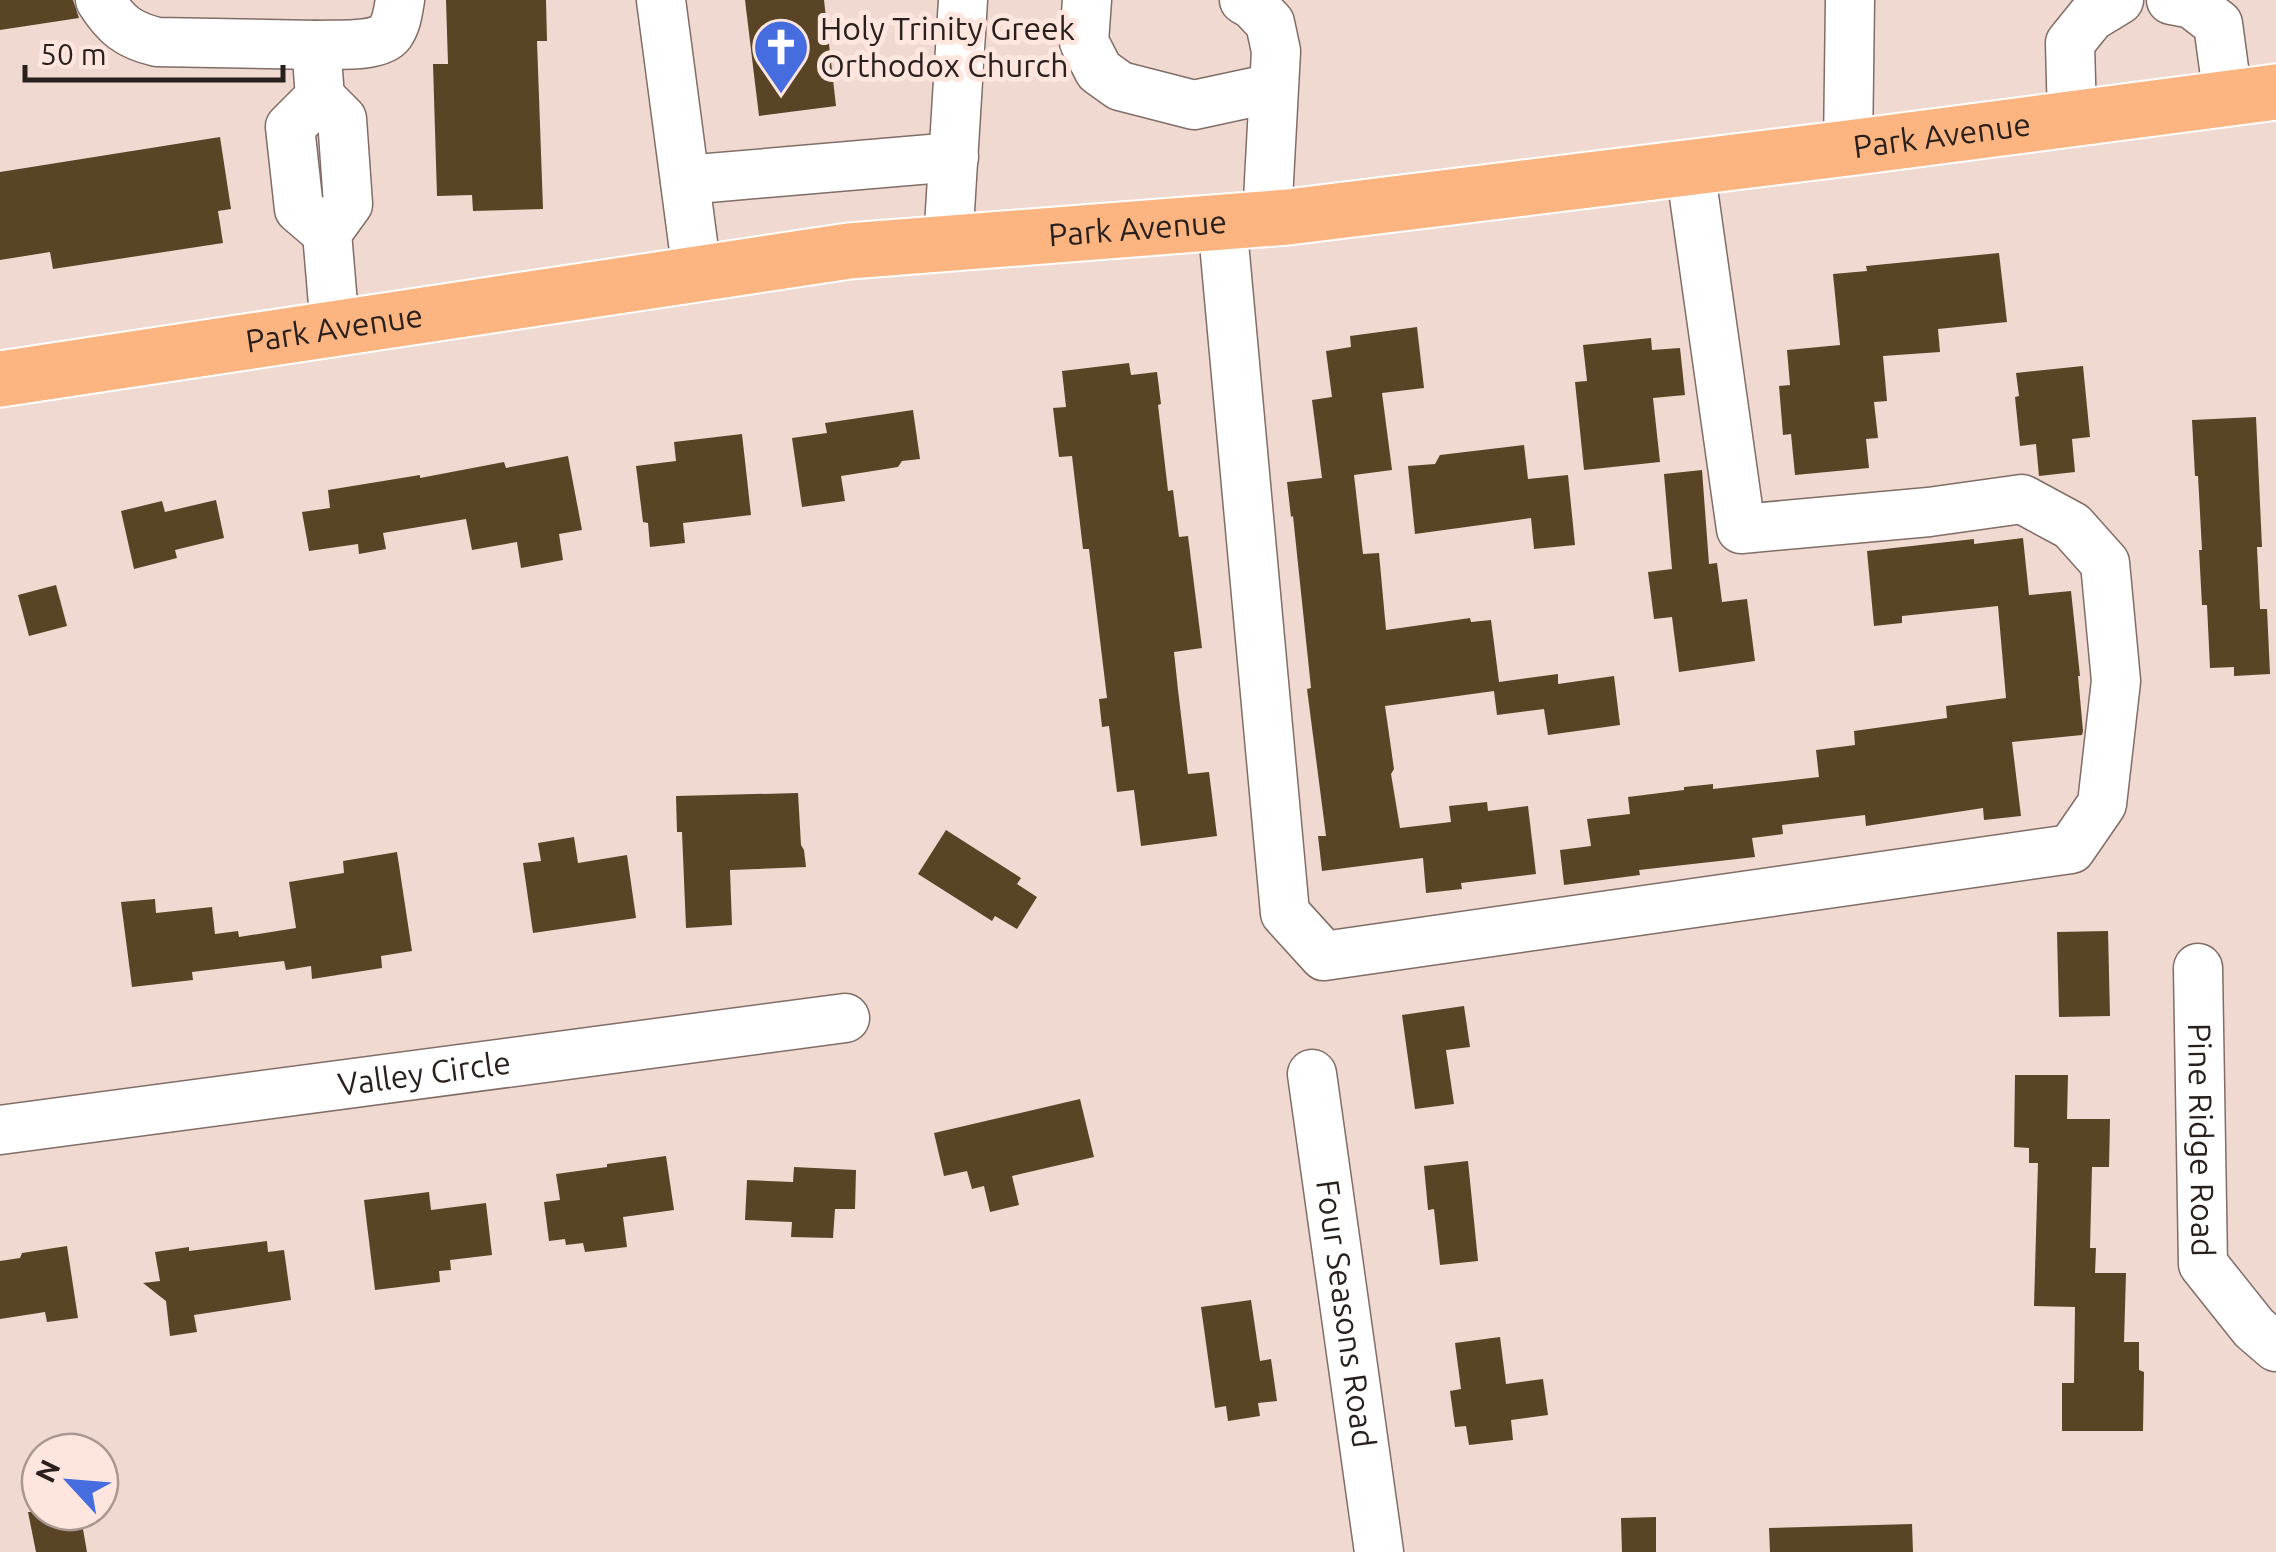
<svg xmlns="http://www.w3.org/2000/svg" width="2276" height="1552" font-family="Ubuntu,sans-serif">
  <rect width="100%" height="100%" fill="#f0d9d1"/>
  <g fill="#5a4426">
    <path d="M0,0H73L79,18L0,30Z"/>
    <path d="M446,0H546L547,41H537L543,209L473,211L472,195L437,196L433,64H448Z"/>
    <path d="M745,0H824L836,106L759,116Z"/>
    <path d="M220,137L231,209L218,211L223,243L53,269L50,252L0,260V172Z"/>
    <path d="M1999,253L2007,322L1938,329L1940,352L1883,356L1887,401L1874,402L1878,438L1866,439L1869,468L1795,475L1791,434L1783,435L1779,386L1790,385L1787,350L1840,345L1833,274L1867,271L1866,266Z"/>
    <path d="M1417,327L1424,388L1382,393L1392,470L1354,475L1363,554L1379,553L1386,630L1470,618L1471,622L1491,620L1499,682L1558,674V684L1614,676L1620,725L1548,735L1544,709L1497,715L1494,691L1385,706L1394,769L1391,774L1400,828L1451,822L1449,806L1487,802L1488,811L1528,806L1536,874L1461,883L1462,889L1426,893L1423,858L1322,871L1318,836H1326L1307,689L1311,688L1293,516L1291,517L1287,482L1322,478L1312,400L1332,397L1326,351L1351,347L1350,336Z"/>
    <path d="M1651,338L1652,350L1680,348L1685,395L1653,398L1660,462L1584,470L1575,382L1587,381L1583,345Z"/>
    <path d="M1129,363L1131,375L1157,372L1161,404L1158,405L1168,491L1173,490L1179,537L1188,536L1202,648L1174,652L1178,690L1188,774L1209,772L1217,836L1141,846L1134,790L1117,792L1109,726L1102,727L1099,699L1107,698L1089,549H1083L1072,456L1059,457L1053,408L1066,407L1062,371Z"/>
    <path d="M2083,366L2090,437L2072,439L2075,472L2039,476L2036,444L2020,446L2015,397L2019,396L2016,373Z"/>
    <path d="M913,410L920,459L902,461L898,467L841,476L845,501L802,507L792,438L827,433L825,423Z"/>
    <path d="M2256,417L2262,547H2257L2260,609H2267L2270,674L2234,676V667L2210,668L2207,605H2202L2199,550H2202L2198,476H2195L2192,420Z"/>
    <path d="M742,434L751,515L683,523L685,543L650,547L648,523L643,522L636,466L676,461L674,442Z"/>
    <path d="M1524,445L1528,479L1568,475L1575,545L1534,549L1531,518L1415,534L1408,466L1435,464L1440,455Z"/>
    <path d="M568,456L582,530L559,534L563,560L521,568L517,542L472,550L466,519L383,533L386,549L359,554L358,544L309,551L302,512L330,508L328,490L420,475V478L504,462L506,468Z"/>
    <path d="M1702,470L1709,564L1717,563L1722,602L1747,599L1755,661L1679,672L1672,617L1654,619L1648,572L1672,569L1664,474Z"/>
    <path d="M216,500L224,538L175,550L177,558L134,569L121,511L162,501L165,512Z"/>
    <path d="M2023,538L2029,595L2071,591L2080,676H2078L2083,731L2082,735L2012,742L2021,816L1984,820L1983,808L1866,826L1865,815L1782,825L1783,834L1752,838L1755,857L1639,870L1640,875L1564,885L1560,850L1591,846L1587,819L1630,814L1628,797L1684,790V787L1713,784V789L1819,777L1816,750L1855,745L1854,731L1947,718L1946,706L2006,698L1998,606L1902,616V623L1874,626L1867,551L1974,539V544Z"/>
    <path d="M56,585L67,626L29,636L18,595Z"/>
    <path d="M798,793L801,845L804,850L806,867L730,870L732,925L686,928L682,832H677L676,796Z"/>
    <path d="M946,830L1021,878L1017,884L1037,897L1017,929L995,916L992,921L918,874Z"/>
    <path d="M574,837L578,863L627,855L636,918L533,933L523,863L541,861L538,843Z"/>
    <path d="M397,852L412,951L381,956L382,968L312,979L311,966L286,970L284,961L192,972L193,980L132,987L121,902L155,899L156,913L212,907L215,934L238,931L239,937L296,928L289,882L344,873L343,861Z"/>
    <path d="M2108,931L2110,1016L2059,1017L2057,932Z"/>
    <path d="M1464,1006L1470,1047L1446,1050L1454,1104L1415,1109L1402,1015Z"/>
    <path d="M2015,1075H2068L2067,1119H2110L2109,1167H2092L2090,1248H2096L2095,1273H2126L2124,1342H2139V1370L2144,1372L2143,1431H2062V1383H2074L2075,1307L2034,1306L2038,1163H2029V1148L2014,1147Z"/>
    <path d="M1080,1099L1094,1157L1012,1176L1019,1205L990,1212L984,1186L972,1189L967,1171L944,1176L934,1133Z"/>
    <path d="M666,1156L674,1210L623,1217L627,1247L585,1252L583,1243L566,1245L565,1239L549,1241L544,1202L560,1200L556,1174L607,1167V1164Z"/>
    <path d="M1468,1161L1478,1261L1440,1265L1434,1209L1428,1210L1424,1166Z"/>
    <path d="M794,1167L856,1170L855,1209H835L833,1238L791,1237L792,1222L745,1220L747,1180L793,1182Z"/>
    <path d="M429,1192L431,1210L486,1203L492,1255L450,1260L451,1270L439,1271L440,1282L375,1290L364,1200Z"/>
    <path d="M267,1241L268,1252L284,1250L291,1300L194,1315L197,1332L170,1336L166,1301L143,1283L160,1281L155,1252L189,1247V1251Z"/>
    <path d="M67,1246L78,1318L47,1322L45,1312L0,1319V1261L20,1258L22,1253Z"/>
    <path d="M1251,1300L1260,1361L1271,1359L1277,1401L1258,1403L1260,1416L1228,1421L1226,1406L1215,1408L1201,1307Z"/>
    <path d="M1500,1337L1506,1384L1543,1379L1548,1415L1511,1420L1513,1440L1469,1445L1466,1426L1455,1427L1450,1391L1461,1389L1455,1343Z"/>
    <path d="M28,1512H80L87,1552H36Z"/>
    <path d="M1656,1517V1552H1622L1621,1518Z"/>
    <path d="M1912,1524L1913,1552H1770L1769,1528Z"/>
  </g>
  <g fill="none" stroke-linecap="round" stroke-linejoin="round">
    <g stroke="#816d66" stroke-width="51">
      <g id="minor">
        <path d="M100,0C116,25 128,35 157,42L316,45"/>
        <path d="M661,0L697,273"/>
        <path d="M1087,0L1084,42L1099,71L1120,86L1194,105L1273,88"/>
        <path d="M1244,0L1253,5L1270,23L1276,51L1267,218"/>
        <path d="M2171,0L2192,4L2218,24L2228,98"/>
        <path d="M320,97L290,127L299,209L327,233"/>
        <path d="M2072,118L2070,43L2091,17L2119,0"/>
        <path d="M1848,148L1850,0"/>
        <path d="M685,180L954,157"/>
        <path d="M1222,221L1285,913L1324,956L2071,849L2102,804L2116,681L2105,563L2072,526L2022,499L1929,512L1741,529L1690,168"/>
        <path d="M948,243L963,0"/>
        <path d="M335,328L327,233L348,204L342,119L320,97L316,45C335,44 379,48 390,33C397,23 398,11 400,0"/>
        <path id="s1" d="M2198,968L2203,1264L2254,1328L2276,1347"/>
        <path id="s2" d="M1312,1074L1379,1552"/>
        <path id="s3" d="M0,1130L845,1018"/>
      </g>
    </g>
    <g stroke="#fff" stroke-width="59">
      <g id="major">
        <path id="s4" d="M0,379L849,251L1288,217L1848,148L2276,92"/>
      </g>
    </g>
    <use href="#minor" stroke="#fff" stroke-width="48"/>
    <use href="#major" stroke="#fcb581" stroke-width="55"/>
  </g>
  <defs>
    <g id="church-pin" transform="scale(2.875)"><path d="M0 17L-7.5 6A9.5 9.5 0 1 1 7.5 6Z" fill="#466de0" stroke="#fee6de"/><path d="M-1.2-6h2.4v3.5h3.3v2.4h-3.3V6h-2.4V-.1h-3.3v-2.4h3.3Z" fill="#fff"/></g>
  </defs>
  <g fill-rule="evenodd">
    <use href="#church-pin" x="781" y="47"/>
  </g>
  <g text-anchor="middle" stroke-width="10" stroke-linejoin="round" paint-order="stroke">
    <g font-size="32" fill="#29201d" stroke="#fee6de" text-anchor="start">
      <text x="820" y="40">Holy Trinity Greek<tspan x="820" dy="37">Orthodox Church</tspan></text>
    </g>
    <g font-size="32" fill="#29201d" stroke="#fee6de">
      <text dy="11" stroke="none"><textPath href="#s4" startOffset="1958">Park Avenue</textPath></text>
      <text dy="11" stroke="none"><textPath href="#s4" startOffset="1148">Park Avenue</textPath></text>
      <text dy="11" stroke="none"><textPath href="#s4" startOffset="338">Park Avenue</textPath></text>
      <text dy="11" stroke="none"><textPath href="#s3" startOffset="428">Valley Circle</textPath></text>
      <text dy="11" stroke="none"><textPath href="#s1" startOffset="172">Pine Ridge Road</textPath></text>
      <text dy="11" stroke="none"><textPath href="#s2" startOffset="242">Four Seasons Road</textPath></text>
    </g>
  </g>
  <g transform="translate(70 1482) rotate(296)"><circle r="48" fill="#fee6de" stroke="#a99791" stroke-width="2.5"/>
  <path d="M0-8L18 38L0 25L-18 38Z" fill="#466de0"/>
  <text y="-15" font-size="28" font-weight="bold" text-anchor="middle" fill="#29201d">N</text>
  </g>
  <path d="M25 65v15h258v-15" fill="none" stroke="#29201d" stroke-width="5"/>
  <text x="40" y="65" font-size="30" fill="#29201d" stroke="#fee6de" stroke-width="8" paint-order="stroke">50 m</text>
</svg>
